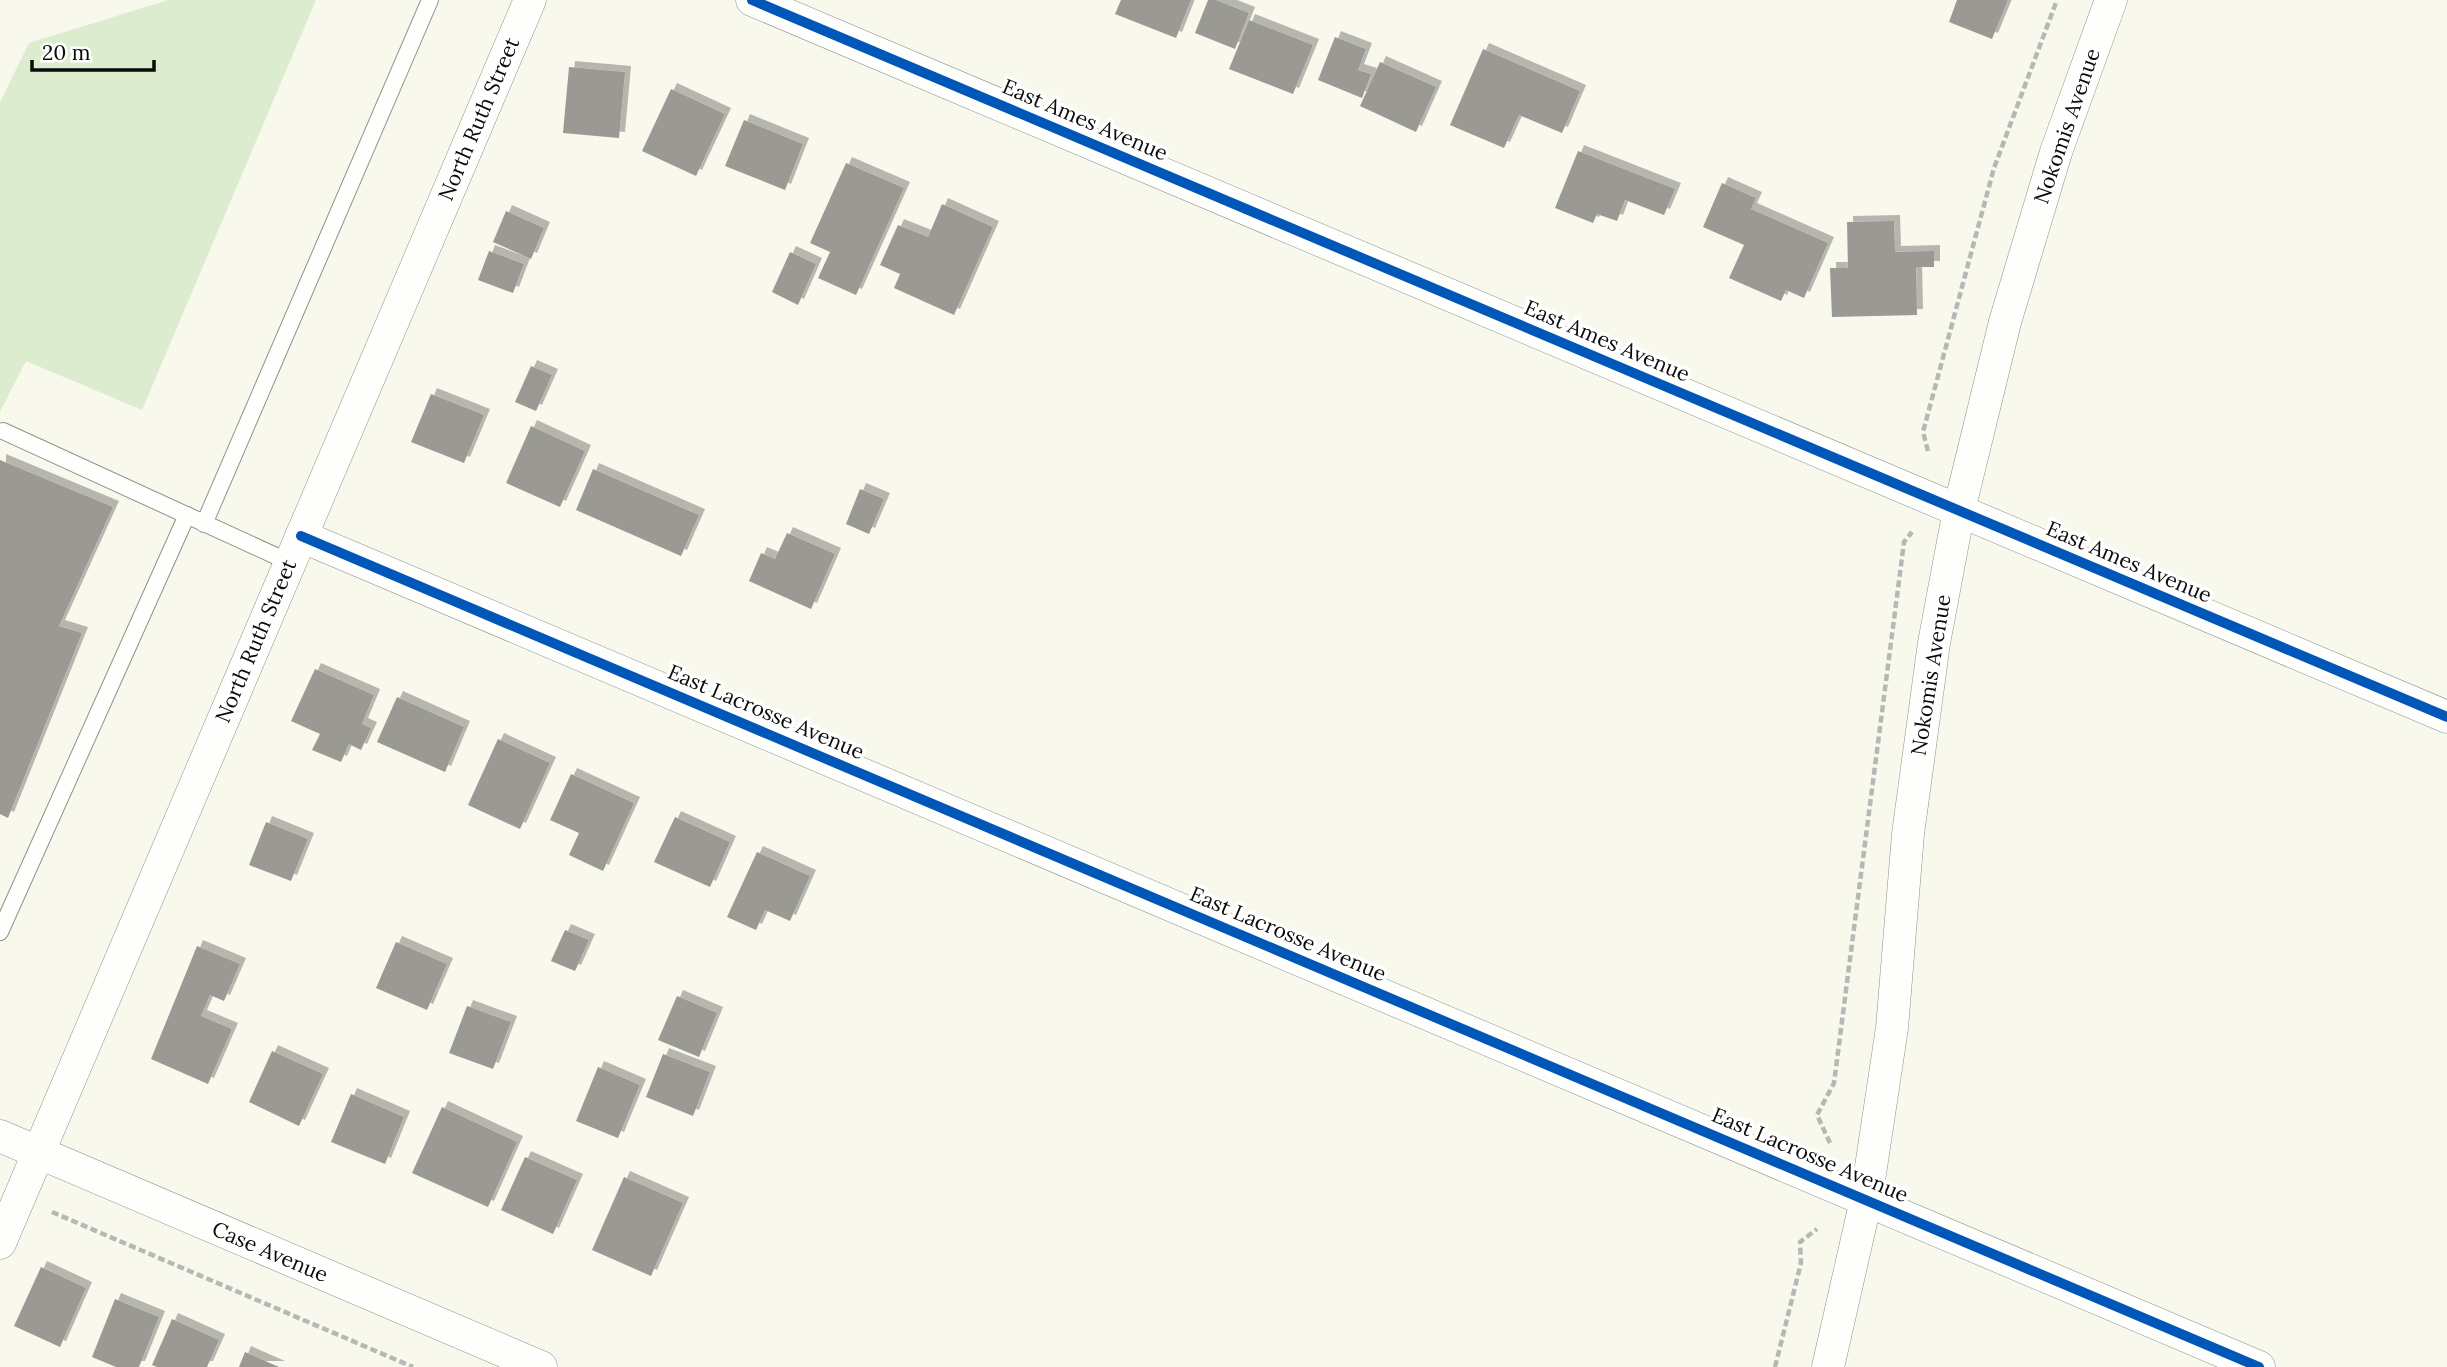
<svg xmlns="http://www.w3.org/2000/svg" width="2447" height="1367" font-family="Lora,serif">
  <defs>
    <filter id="shadow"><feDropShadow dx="6" dy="-6" stdDeviation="0" flood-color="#0004"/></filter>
  </defs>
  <rect width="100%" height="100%" fill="#f8f8ed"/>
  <path fill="#dcedcf" d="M168,0H316L142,410L26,361L0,412V102L29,43Z"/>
  <g fill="#9a9993" filter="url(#shadow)">
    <path d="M1121,0H1191L1176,38L1115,14Z"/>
    <path d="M1208,0H1216L1249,13L1235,49L1195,33Z"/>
    <path d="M1957,0H2008L1992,39L1949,22Z"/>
    <path d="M1249,20L1313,45L1293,94L1229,69Z"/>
    <path d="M1335,37L1366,49L1358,70L1371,74L1362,98L1318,80Z"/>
    <path d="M1483,49L1580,91L1562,133L1519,115L1504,148L1450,125Z"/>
    <path d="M1380,62L1436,87L1416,132L1360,106Z"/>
    <path d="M569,67L625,72L619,138L563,133Z"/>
    <path d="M671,89L725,114L696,176L642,151Z"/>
    <path d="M744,120L803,144L785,190L725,166Z"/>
    <path d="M1578,151L1675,189L1664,215L1625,200L1617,221L1597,214L1593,223L1555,208Z"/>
    <path d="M846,163L904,188L856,295L818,278L830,252L810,243Z"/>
    <path d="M1722,183L1756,198L1751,209L1828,243L1804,298L1786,290L1781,301L1729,278L1744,245L1703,227Z"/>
    <path d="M942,204L993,227L954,315L894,288L900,274L880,265L898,225L928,237Z"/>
    <path d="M506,211L544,228L531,259L493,242Z"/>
    <path d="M1894,221L1895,252L1934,251V267H1916L1917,315L1832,317L1830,268H1848L1847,222Z"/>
    <path d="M489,251L524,264L513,293L478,280Z"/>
    <path d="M790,252L816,264L798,305L772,292Z"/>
    <path d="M531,366L552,375L536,411L515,402Z"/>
    <path d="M431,394L484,415L464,463L411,442Z"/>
    <path d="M531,426L585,451L560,507L506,483Z"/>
    <path d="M0,460L113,507L59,626L82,633L8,818L0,814Z"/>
    <path d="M593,469L699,515L681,556L576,510Z"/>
    <path d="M860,489L884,499L869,534L846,524Z"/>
    <path d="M787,533L835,554L811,609L749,581L761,553L775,559Z"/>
    <path d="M315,669L374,695L362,724L371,728L361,750L349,744L341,762L312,750L320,734L291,721Z"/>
    <path d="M397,697L464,727L445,772L377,742Z"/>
    <path d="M498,739L550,763L520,829L468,805Z"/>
    <path d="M571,774L634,803L603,871L569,855L579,833L550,820Z"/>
    <path d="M675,817L730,842L710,887L654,862Z"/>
    <path d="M266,822L308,839L291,881L249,865Z"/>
    <path d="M757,852L810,876L790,921L765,910L756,930L727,917Z"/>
    <path d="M565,930L589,940L575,971L551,961Z"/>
    <path d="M396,942L447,964L427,1010L376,988Z"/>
    <path d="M197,946L240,964L224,1001L210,995L201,1016L232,1029L208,1084L151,1059Z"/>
    <path d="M677,996L717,1013L699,1057L658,1040Z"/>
    <path d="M467,1006L511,1022L493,1069L449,1053Z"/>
    <path d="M272,1051L323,1074L299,1126L249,1102Z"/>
    <path d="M663,1054L710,1072L693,1116L646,1097Z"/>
    <path d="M598,1067L640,1085L618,1138L576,1121Z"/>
    <path d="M351,1094L404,1117L385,1164L331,1142Z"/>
    <path d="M442,1107L517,1142L488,1207L412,1173Z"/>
    <path d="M525,1157L577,1180L553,1234L501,1210Z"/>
    <path d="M624,1177L683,1203L651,1276L592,1250Z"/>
    <path d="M41,1267L86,1288L60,1347L14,1326Z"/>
    <path d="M115,1299L159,1317L139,1367H116L92,1357Z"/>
    <path d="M172,1319L219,1340L207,1367H157L152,1365Z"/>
    <path d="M245,1352L279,1367H239Z"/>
  </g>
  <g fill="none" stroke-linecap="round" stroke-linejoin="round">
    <g stroke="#91918c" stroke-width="18">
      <g id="service">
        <path d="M3,431L289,562"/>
        <path d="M204,524L430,0"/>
        <path d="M0,932L187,515"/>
      </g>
    </g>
    <g stroke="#91918c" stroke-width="33">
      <g id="minor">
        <path d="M752,0L2447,717"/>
        <path d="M301,536L2259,1367"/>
        <path d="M0,1136L541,1367"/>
        <path d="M0,1243L530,0"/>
        <path d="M1828,1367L1866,1200L1892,1028L1908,834L1934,643L1959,510L2005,322L2056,152L2111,0"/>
      </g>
    </g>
    <g stroke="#b7b7b5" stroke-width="4.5" stroke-dasharray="7 3.5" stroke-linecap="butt">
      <path d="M1928,451L1923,432L1994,168L2057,0"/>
      <path d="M1830,1143L1817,1115L1834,1083L1904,542L1912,532"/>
      <path d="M52,1212L413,1367"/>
      <path d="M1775,1367L1801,1263L1800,1242L1817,1229"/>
    </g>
    <use href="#service" stroke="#fefefc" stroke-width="16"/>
    <use href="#minor" stroke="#fefefc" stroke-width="32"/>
    <g stroke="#fff" stroke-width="15">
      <g id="cycleway">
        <path d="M752,0L2447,717"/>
        <path d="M301,536L2259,1367"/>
      </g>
    </g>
    <use href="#cycleway" stroke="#0057b8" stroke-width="10"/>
  </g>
  <g text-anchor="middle" stroke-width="7" stroke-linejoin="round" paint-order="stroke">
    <g font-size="21" fill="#0a0a0a" stroke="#fff">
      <text transform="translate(479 119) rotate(-67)" y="7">North Ruth Street</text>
      <text transform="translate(1085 120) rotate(23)" y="7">East Ames Avenue</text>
      <text transform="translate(2067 126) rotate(-71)" y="7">Nokomis Avenue</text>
      <text transform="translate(1607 341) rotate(23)" y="7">East Ames Avenue</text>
      <text transform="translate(2129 562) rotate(23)" y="7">East Ames Avenue</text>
      <text transform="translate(256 641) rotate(-67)" y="7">North Ruth Street</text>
      <text transform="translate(1931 675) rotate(-81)" y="7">Nokomis Avenue</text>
      <text transform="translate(766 712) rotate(23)" y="7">East Lacrosse Avenue</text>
      <text transform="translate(1288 934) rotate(23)" y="7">East Lacrosse Avenue</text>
      <text transform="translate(1810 1155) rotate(23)" y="7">East Lacrosse Avenue</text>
      <text transform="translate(270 1252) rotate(23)" y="7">Case Avenue</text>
    </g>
  </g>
  <path d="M32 60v10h122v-10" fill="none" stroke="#0a0a0a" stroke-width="3.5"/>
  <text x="42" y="60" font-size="21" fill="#0a0a0a" stroke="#ffffff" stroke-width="5" paint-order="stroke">20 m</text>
</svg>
